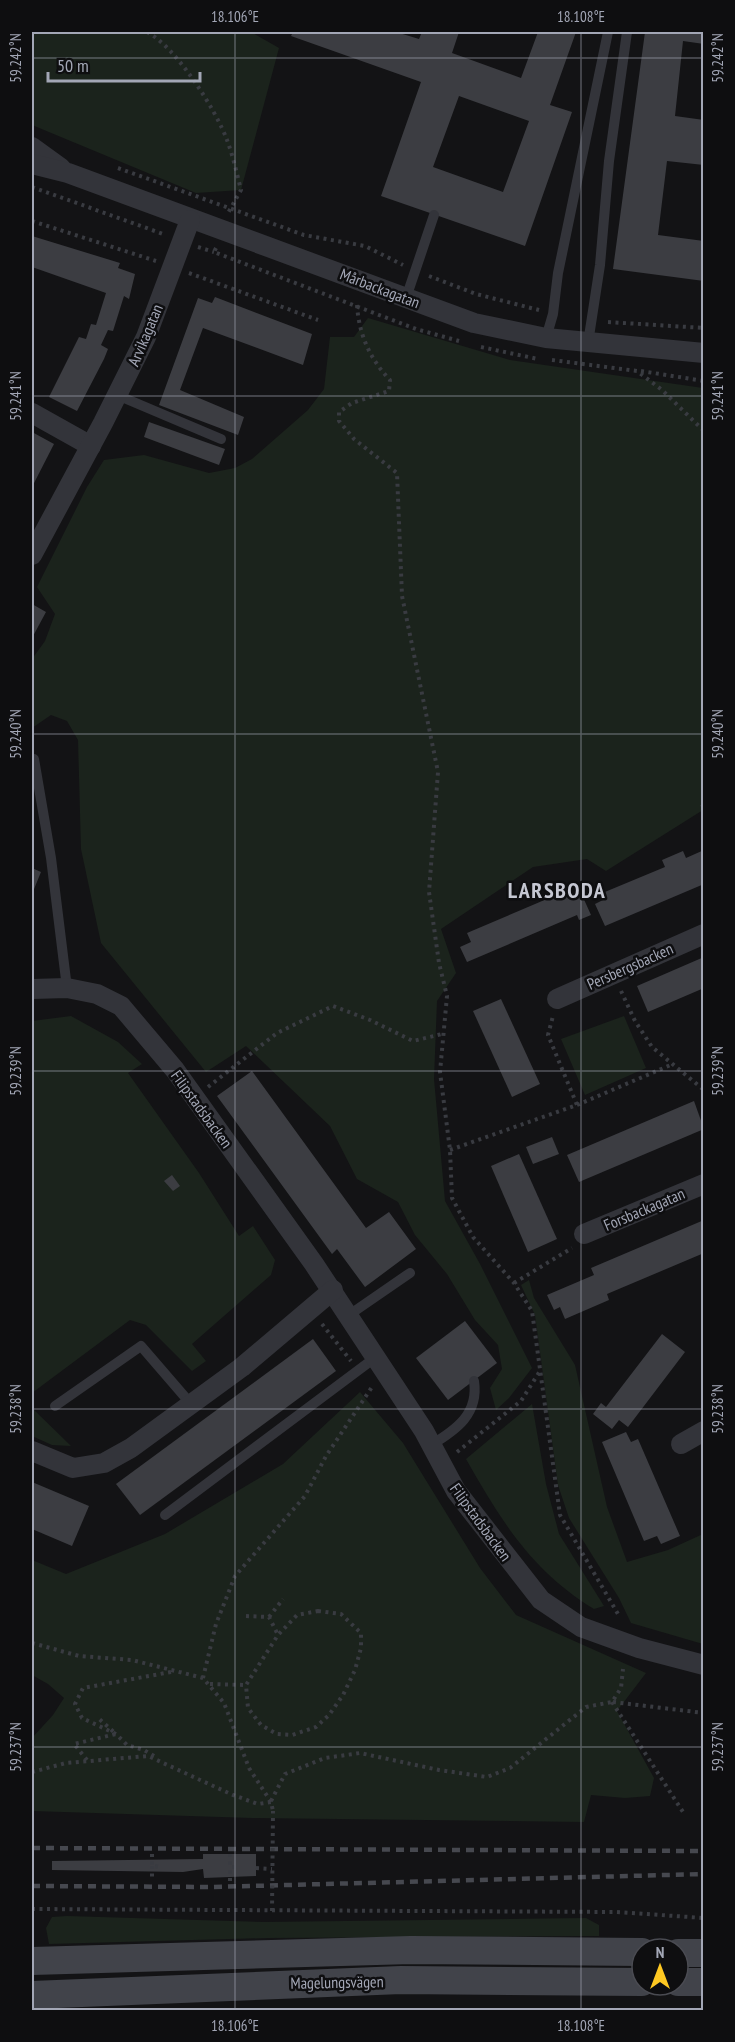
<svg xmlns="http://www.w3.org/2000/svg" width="735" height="2042" font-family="'PT Sans Narrow',sans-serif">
  <rect width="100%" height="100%" fill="#131315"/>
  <g fill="#1b231c">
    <path d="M32,32H251L279,48L241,190L196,193L32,125Z"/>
    <path d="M368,318L510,360L703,388V810L606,871L587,859L533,867L441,929L456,973L437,1001L434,1079L445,1201L480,1264L532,1368L509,1398L496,1410L490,1388L502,1369L498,1345L475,1320L447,1274L415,1235L398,1202L357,1179L330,1126L246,1046L206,1072L101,943L81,849L78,740L67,721L51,715L32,728V659L45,641L55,614L37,587L87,487L104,460L144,455L209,473L235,468L252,459L308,410L324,389L330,337H354Z"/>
    <path d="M71,1016L118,1042L142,1064L128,1073L199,1173L239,1236L253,1226L275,1260L271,1275L192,1344L206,1361L192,1371L146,1325L130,1320L32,1393V1021Z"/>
    <path d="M624,1016L646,1068L585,1095L561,1039Z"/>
    <path d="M529,1280L534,1298L575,1365L607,1507L627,1562L668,1550L703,1534V1644L631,1623L619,1598L569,1518L558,1485L535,1315L521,1285Z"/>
    <path d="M360,1392L403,1443L480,1568L516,1615L646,1673L617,1711L654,1778L650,1796L625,1798L591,1795L584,1822L252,1818L32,1811V1738L53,1715L64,1698L48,1684L32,1675V1560L66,1574L165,1534L283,1464Z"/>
    <path d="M532,1404L546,1484L559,1534L604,1606L594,1609C532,1571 501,1521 466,1459Z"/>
    <path d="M32,1408L71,1446L52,1445L32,1436Z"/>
    <path d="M67,1916L264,1922L586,1918L599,1925V1936L269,1938L49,1944L46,1928L52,1917Z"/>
  </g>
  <g fill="#3c3d42" fill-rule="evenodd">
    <path d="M293,32H396L419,39L422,32H459L452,53L521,78L538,32H576L550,105L572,112L525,246L381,196L421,82L291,36ZM459,96L529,121L503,192L433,167Z"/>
    <path d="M645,32H704V44L683,41L675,116L704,120V165L667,161L658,235L704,241V281L613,269Z"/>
    <path d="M32,236L120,263L118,268L135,274L129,299L124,296L113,331L108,330L101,345L108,349L104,359L77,411L49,397L79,337L86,339L91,324L96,325L106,293L32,267Z"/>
    <path d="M215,297L312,334L303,365L203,328L180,390L244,417L238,435L159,405L198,298L212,303Z"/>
    <path d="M149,422L225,449L219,465L144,437Z"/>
    <path d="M32,432L54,444L32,487Z"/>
    <path d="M32,604L46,612L32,638Z"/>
    <path d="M704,850V884L605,926L595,904L603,900L600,894L665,867L662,860L683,851L686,858Z"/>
    <path d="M32,868L41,872L32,894Z"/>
    <path d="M568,890L572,899L582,895L591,915L579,920L577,915L467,962L460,947L471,942L467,933Z"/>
    <path d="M704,957V988L648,1012L637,986Z"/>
    <path d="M501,999L540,1084L512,1097L473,1011Z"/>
    <path d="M252,1071L366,1228L389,1212L416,1249L365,1287L337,1249L332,1254L217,1096Z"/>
    <path d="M694,1101L704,1129L579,1182L567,1155Z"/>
    <path d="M552,1137L559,1154L533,1164L526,1147Z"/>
    <path d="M519,1154L557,1239L528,1252L491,1166Z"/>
    <path d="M172,1175L180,1186L173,1191L164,1181Z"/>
    <path d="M704,1220V1253L607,1294L609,1300L565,1319L560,1307L554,1310L547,1295L594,1275L591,1268Z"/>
    <path d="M465,1321L497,1363L448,1400L416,1358Z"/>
    <path d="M662,1334L685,1352L628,1427L619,1420L612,1429L593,1414L601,1403L606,1407Z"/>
    <path d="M313,1339L336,1371L140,1515L116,1484Z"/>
    <path d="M626,1432L631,1442L638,1439L680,1536L661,1544L657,1536L644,1541L602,1442Z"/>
    <path d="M32,1482L89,1506L72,1546L32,1529Z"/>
    <path d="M203,1854H256V1876L204,1878L203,1869L183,1872L52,1870V1861L203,1859Z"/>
  </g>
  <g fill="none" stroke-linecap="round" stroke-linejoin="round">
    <g stroke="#393b41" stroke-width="4" stroke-dasharray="3 4.5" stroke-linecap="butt">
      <path d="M147,32C176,47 216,110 227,140C233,156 237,174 241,190L228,213"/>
      <path d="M118,168L304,235L365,246L403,265"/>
      <path d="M32,187L166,235"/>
      <path d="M32,221L156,261"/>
      <path d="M198,247L214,252"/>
      <path d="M216,248L214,252L416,329L459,341"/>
      <path d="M189,273L318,320"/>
      <path d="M429,276L476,294L539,310"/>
      <path d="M357,305C359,335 370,359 390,380L389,391L352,403L339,412V421L354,439L397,473L402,596L438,772L429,892L439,963L447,996L440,1072L450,1150L452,1198L473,1237L514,1283L532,1311L560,1515L618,1614"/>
      <path d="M608,322L704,328"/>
      <path d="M481,347L538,359"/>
      <path d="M552,360L637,371L662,390L704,431"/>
      <path d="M641,371L704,381"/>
      <path d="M701,807L704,806"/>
      <path d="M621,991L635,1021L652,1047L704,1090"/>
      <path d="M208,1087L277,1033L333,1006L370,1020L413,1041L442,1034"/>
      <path d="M577,1105L673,1064"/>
      <path d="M450,1150L577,1105L548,1035L553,1016"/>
      <path d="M514,1283L572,1248"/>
      <path d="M322,1324L351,1361"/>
      <path d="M457,1452L521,1401L540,1371"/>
      <path d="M318,1611L341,1614L361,1633V1648L355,1670L343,1695L329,1715L316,1727L292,1735L277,1734L261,1725L248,1708L246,1685L278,1635L297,1615Z"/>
      <path d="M246,1616L269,1617L278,1635"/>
      <path d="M269,1617L283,1599"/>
      <path d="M32,1643L79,1656L132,1660L203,1678"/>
      <path d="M210,1684L246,1685"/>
      <path d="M612,1702L683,1812"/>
      <path d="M613,1702L704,1713"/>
      <path d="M154,1756L144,1750L127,1745L116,1734L82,1718L75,1704L83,1688L171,1672"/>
      <path d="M87,1760L74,1744L116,1734L98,1718"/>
      <path d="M32,1772L66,1763L148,1756L233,1795L258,1804L271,1802L273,1811"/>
      <path d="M271,1801L285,1774L325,1758L360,1753L439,1770L487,1777L510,1768L586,1707L612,1702L621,1688L623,1669"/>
      <path d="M271,1802L249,1768L224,1703L203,1678L216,1624L235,1576L305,1496L326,1456L372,1387"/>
      <path d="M152,1854V1866L162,1867"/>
      <path d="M230,1854V1867H239"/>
      <path d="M152,1866V1881"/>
      <path d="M256,1868L272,1869"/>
      <path d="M230,1881V1867"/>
      <path d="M32,1909L616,1912L704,1918"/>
      <path d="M32,1938V1909"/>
    </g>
    <g stroke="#33343a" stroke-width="10">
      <path d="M406,298L434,215"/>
      <path d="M546,338L553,314L558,273L608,32"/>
      <path d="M588,343L600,265L609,161L627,32"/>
      <path d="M117,395L221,439"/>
      <path d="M34,759L51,858L67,988"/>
      <path d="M349,1315L410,1273"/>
      <path d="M55,1406L141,1346L191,1404"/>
      <path d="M431,1445C456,1430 479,1414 474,1381"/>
      <path d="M165,1515L376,1357"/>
    </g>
    <g stroke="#33343a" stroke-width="20">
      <path d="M32,147L61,168"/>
      <path d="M32,164L68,173L474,323L546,338L704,353"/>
      <path d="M32,413L91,446"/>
      <path d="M32,555L103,423L146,337L190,220"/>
      <path d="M32,989L67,988L97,994L121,1006L175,1070L314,1264L424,1431L456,1491L541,1600L581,1627L639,1648L704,1665"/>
      <path d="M557,999L704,934"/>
      <path d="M584,1234L704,1184"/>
      <path d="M681,1444L704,1431"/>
      <path d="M32,1451L73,1468L104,1463L131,1448L242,1367L333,1290"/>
    </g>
    <g stroke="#41434a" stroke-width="28">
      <path d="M678,1953H704"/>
      <path d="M32,1961L411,1950L642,1952"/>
      <path d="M678,1982H704"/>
      <path d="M32,1995L401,1980L642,1982"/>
    </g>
    <g stroke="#46484f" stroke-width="4.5" stroke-dasharray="8 6" stroke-linecap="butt">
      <path d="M32,1848L704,1851"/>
      <path d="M32,1886L212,1887L704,1874"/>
    </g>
    <path stroke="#393b41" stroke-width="4" stroke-dasharray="3 4.5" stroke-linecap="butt" d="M272,1911L273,1811"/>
  </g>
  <path fill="none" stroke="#a3a7b6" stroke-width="1.5" stroke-opacity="0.45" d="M235,32V2010M581,32V2010M32,58H704M32,396H704M32,734H704M32,1071H704M32,1409H704M32,1747H704"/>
  <g text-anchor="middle" stroke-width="5" stroke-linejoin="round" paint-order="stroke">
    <g font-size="16" fill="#a3a7b6" stroke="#0e0e10">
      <text transform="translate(380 288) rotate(21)" y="6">Mårbackagatan</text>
      <text transform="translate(145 335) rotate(-67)" y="6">Arvikagatan</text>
      <text transform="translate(630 966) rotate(-24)" y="6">Persbergsbacken</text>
      <text transform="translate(202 1109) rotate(54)" y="6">Filipstadsbacken</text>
      <text transform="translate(644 1209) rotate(-23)" y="6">Forsbackagatan</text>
      <text transform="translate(481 1522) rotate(54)" y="6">Filipstadsbacken</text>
      <text transform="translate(337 1982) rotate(-1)" y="6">Magelungsvägen</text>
    </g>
    <g font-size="22" font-weight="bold" letter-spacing="1.5" fill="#c5c7d2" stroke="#0e0e10">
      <text x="557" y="898">LARSBODA</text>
    </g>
  </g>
  <rect width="735" height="2042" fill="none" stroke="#0e0e10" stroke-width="66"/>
  <g transform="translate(660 1967)"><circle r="28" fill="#0e0e10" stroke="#4a4b52" stroke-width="1.5"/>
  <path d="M0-4.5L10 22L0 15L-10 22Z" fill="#fec822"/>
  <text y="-9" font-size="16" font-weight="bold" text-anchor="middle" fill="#a3a7b6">N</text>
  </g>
  <path d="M48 72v9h152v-9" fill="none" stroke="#a3a7b6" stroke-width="3"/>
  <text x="57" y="72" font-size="18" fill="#a3a7b6" stroke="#0e0e10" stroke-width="4.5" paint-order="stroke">50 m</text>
  <rect x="33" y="33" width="669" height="1976" fill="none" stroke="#a3a7b6" stroke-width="2"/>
  <g font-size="15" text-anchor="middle" fill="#a3a7b6">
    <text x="235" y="22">18.106°E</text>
    <text x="581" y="22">18.108°E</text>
    <text transform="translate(16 58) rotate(-90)" y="5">59.242°N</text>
    <text transform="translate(718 58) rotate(-90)" y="5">59.242°N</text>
    <text transform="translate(16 396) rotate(-90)" y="5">59.241°N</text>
    <text transform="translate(718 396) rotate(-90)" y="5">59.241°N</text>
    <text transform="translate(16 734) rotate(-90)" y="5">59.240°N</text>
    <text transform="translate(718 734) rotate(-90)" y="5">59.240°N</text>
    <text transform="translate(16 1071) rotate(-90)" y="5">59.239°N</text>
    <text transform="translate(718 1071) rotate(-90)" y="5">59.239°N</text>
    <text transform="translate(16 1409) rotate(-90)" y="5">59.238°N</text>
    <text transform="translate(718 1409) rotate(-90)" y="5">59.238°N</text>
    <text transform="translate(16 1747) rotate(-90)" y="5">59.237°N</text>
    <text transform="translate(718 1747) rotate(-90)" y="5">59.237°N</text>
    <text x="235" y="2031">18.106°E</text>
    <text x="581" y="2031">18.108°E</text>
  </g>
</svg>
